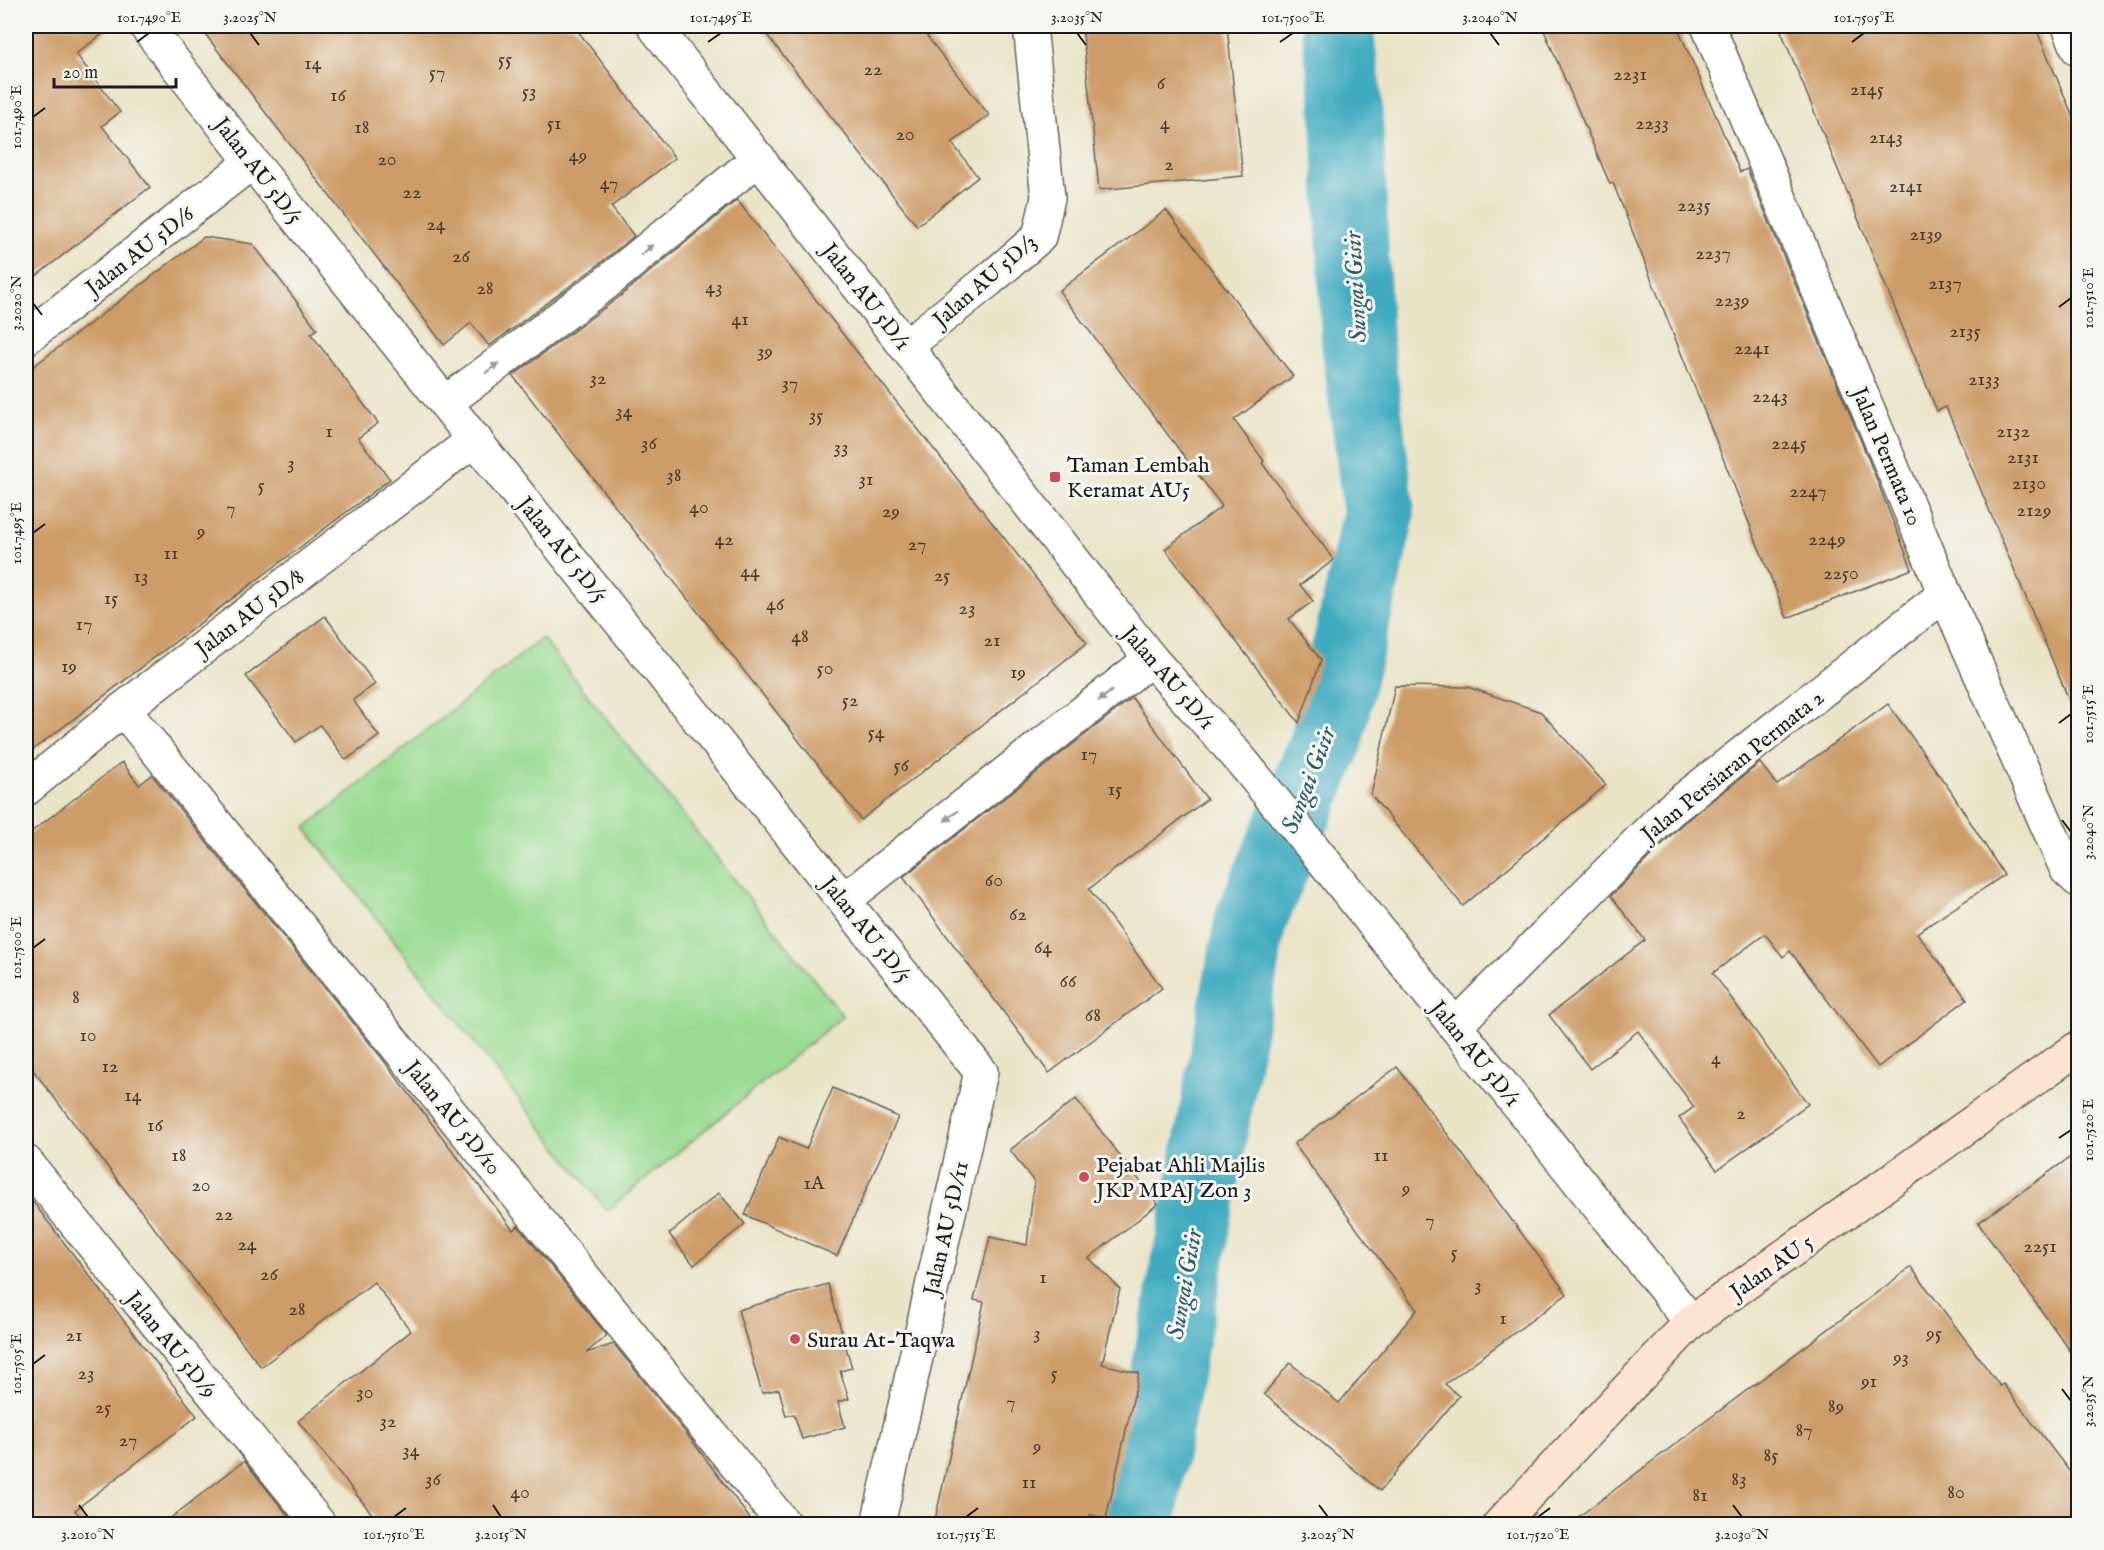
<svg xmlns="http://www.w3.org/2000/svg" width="2104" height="1550" font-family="'IM FELL English',serif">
  <rect width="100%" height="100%" fill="#f6f6f2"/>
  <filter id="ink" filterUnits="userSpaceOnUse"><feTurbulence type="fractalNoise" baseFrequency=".0167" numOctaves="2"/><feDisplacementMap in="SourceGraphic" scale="12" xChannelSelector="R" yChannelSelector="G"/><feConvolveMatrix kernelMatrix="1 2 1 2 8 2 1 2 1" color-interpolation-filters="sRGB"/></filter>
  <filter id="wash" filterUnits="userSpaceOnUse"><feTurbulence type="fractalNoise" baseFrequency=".008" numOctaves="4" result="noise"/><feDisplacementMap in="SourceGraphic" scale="24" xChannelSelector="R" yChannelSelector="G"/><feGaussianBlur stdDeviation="1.35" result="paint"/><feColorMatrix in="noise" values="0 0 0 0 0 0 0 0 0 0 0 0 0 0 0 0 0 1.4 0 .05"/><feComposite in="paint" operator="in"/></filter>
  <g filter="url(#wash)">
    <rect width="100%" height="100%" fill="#eae4c7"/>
    <path fill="#9adb92" stroke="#5b7c57" stroke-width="1.5" d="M542,638L843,1016L607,1211L305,828Z"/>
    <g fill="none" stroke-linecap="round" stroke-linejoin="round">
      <path stroke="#40abc0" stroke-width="72" d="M1139,1524L1251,919L1326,743L1379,513L1357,341L1346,97L1337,26"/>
    </g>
    <g id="blocks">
      <g fill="#cd9c68">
        <path d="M26,26H113L76,54L120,112L102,126L150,187L26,284Z"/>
        <path d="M199,26H574L675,158L611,207L634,236L594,268L489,346L471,323L444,345Z"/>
        <path d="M760,26H919L989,115L952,143L978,177L917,226Z"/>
        <path d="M1082,26H1227L1243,176L1099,190Z"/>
        <path d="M1542,26H1677L1740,172L1747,169L1866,453L1912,569L1787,618L1613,183L1610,184Z"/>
        <path d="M1779,26H2035L2079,131V724L1946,407L1937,411Z"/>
        <path d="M737,200L1087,643L861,820L513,376L618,298Z"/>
        <path d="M1166,210L1293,376L1234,420L1264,461L1262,463L1334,560L1300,585L1313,601L1289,619L1321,660L1299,723L1165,549L1222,506L1059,291Z"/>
        <path d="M204,237L253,244L317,329L311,334L378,423L358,438L390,479L26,755V372Z"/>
        <path d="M325,616L375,684L353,700L379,736L346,760L320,725L296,742L246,676Z"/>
        <path d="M1395,686L1468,687L1541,712L1606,785L1463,906L1371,795Z"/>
        <path d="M1132,698L1207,799L1089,889L1162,988L1049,1073L903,877Z"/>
        <path d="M1888,704L1950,790L2004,875L1917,933L1967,999L1878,1067L1790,951L1783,957L1765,934L1713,973L1808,1104L1717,1170L1679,1118L1694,1107L1638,1031L1590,1069L1549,1015L1645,940L1611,896L1681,825L1760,763L1777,785Z"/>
        <path d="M122,762L139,785L152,775L381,1057L513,1230L518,1226L607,1335L586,1353L614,1344L693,1442L754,1524H380L298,1421L411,1331L374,1282L261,1367L26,1061V836Z"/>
        <path d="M1397,1067L1567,1294L1445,1384L1459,1396L1380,1491L1264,1394L1290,1363L1339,1403L1417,1310L1294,1144Z"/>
        <path d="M833,1088L898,1117L837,1256L745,1215L779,1137L806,1149Z"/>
        <path d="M1076,1099L1158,1204L1089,1258L1120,1289L1102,1364L1139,1373L1106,1519L1090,1515L1089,1524H934L984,1302L974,1300L990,1237L1027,1245L1034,1182L1010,1150Z"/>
        <path d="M2079,1151V1363L1978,1223Z"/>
        <path d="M26,1193L197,1416L75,1510L87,1524H26Z"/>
        <path d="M719,1193L745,1224L694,1265L669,1234Z"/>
        <path d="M1911,1267L2000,1386L2003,1384L2079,1484V1524H1569Z"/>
        <path d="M828,1284L852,1368L840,1371L849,1399L838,1402L845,1427L802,1439L794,1414L786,1416L779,1389L762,1393L738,1310Z"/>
        <path d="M244,1461L295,1524H163Z"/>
      </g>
    </g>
  </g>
  <g filter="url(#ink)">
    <use href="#blocks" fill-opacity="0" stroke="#646258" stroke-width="1.5"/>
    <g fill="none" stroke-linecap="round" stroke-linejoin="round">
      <g stroke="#646258" stroke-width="36">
        <g id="minor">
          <path d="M146,26L252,162L981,1072L878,1524"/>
          <path d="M654,26L1151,659L1240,759L1326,864L1691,1322"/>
          <path d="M1708,26L1945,594L2067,870L2078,880"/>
          <path d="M2069,26L2078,49"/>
          <path d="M26,338L252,162"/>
          <path d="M906,346L989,280L1039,237L1048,198L1030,26"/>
          <path d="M445,403L606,283L759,158"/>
          <path d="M123,709L784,1524"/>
          <path d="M26,789L123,709L475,439"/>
          <path d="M844,900L1151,659"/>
          <path d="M1455,1026L1669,811L1945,594"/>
          <path d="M26,1162L319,1524"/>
        </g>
      </g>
      <g stroke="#646258" stroke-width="36">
        <path id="secondary" d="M1500,1524L1691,1322L2078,1048"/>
      </g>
      <use href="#minor" stroke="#fff" stroke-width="33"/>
      <use href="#secondary" stroke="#fde4d1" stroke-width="33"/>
    </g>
    <defs><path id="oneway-solid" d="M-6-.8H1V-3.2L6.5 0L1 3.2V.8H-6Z" transform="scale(1.5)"/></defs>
    <g fill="#999">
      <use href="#oneway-solid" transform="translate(647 250) rotate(-39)"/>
      <use href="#oneway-solid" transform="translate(492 368) rotate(-37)"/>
      <use href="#oneway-solid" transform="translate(1105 696) rotate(142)"/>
      <use href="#oneway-solid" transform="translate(951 816) rotate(142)"/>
    </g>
  </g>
  <path fill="none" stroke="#1c1c1c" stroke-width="2" d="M250,33L259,45M1077,33L1086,45M1490,33L1499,45M137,42L149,33M708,42L721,33M1280,42L1293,33M1852,42L1864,33M33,117L45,108M33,303L42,315M2059,307L2071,298M33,533L45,524M2059,723L2071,714M2062,820L2071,832M33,948L45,939M2059,1138L2071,1130M33,1364L45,1355M2062,1389L2071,1401M79,1505L88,1517M493,1505L501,1517M1319,1505L1328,1517M1733,1505L1742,1517M394,1517L406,1508M966,1517L978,1508M1538,1517L1550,1508"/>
  <g fill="#d1495b" stroke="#f6f6f2" stroke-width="2">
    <rect x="1049" y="471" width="12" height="12" rx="3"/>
    <circle cx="1084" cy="1177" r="6"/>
    <circle cx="795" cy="1339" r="6"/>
  </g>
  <g text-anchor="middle" stroke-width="6" stroke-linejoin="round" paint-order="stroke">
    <g font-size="20" fill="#483c2f">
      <text x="505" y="65">55</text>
      <text x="313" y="69">14</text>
      <text x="873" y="75">22</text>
      <text x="437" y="78">57</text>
      <text x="1630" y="80">2231</text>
      <text x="1161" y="89">6</text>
      <text x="1867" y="95">2145</text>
      <text x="529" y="97">53</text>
      <text x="338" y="101">16</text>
      <text x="554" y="129">51</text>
      <text x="1165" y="129">4</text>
      <text x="1652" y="129">2233</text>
      <text x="362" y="133">18</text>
      <text x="905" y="140">20</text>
      <text x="1886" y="143">2143</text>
      <text x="578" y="161">49</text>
      <text x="387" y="165">20</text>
      <text x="1169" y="170">2</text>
      <text x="609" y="189">47</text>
      <text x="1906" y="192">2141</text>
      <text x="412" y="198">22</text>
      <text x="1694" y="211">2235</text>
      <text x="436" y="230">24</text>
      <text x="1926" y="240">2139</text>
      <text x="1713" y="259">2237</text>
      <text x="461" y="262">26</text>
      <text x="1945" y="289">2137</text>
      <text x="714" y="293">43</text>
      <text x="485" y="294">28</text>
      <text x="1732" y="306">2239</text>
      <text x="740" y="325">41</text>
      <text x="1965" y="337">2135</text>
      <text x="1752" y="354">2241</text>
      <text x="765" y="357">39</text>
      <text x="598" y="384">32</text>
      <text x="1984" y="385">2133</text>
      <text x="790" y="389">37</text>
      <text x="1770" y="402">2243</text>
      <text x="624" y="417">34</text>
      <text x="816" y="421">35</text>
      <text x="329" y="437">1</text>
      <text x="2013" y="437">2132</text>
      <text x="649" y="449">36</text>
      <text x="1789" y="449">2245</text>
      <text x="841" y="453">33</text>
      <text x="2023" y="463">2131</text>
      <text x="291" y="469">3</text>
      <text x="674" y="481">38</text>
      <text x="866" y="485">31</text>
      <text x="2029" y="489">2130</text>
      <text x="261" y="491">5</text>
      <text x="1808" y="497">2247</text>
      <text x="699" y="513">40</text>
      <text x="231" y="514">7</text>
      <text x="2034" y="516">2129</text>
      <text x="891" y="517">29</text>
      <text x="201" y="537">9</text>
      <text x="724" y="545">42</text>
      <text x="1827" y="545">2249</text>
      <text x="917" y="550">27</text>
      <text x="171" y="559">11</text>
      <text x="750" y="577">44</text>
      <text x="1841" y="579">2250</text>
      <text x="942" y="581">25</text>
      <text x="141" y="582">13</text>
      <text x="111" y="604">15</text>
      <text x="775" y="610">46</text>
      <text x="967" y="614">23</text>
      <text x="84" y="630">17</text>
      <text x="800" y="642">48</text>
      <text x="992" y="646">21</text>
      <text x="69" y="672">19</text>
      <text x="825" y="674">50</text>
      <text x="1018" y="678">19</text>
      <text x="850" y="706">52</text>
      <text x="876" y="738">54</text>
      <text x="1089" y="760">17</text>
      <text x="901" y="771">56</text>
      <text x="1115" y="795">15</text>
      <text x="994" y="886">60</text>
      <text x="1018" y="920">62</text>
      <text x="1043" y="953">64</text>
      <text x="1068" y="987">66</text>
      <text x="76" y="1003">8</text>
      <text x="1093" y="1021">68</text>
      <text x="88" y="1041">10</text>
      <text x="1716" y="1064">4</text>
      <text x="110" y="1072">12</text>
      <text x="133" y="1101">14</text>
      <text x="1741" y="1119">2</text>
      <text x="155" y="1131">16</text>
      <text x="179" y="1161">18</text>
      <text x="1381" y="1161">11</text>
      <text x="814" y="1189">1A</text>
      <text x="201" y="1191">20</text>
      <text x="1406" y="1194">9</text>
      <text x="224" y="1220">22</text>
      <text x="1430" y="1226">7</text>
      <text x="247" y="1250">24</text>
      <text x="2040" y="1252">2251</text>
      <text x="1454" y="1258">5</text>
      <text x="269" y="1280">26</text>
      <text x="1043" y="1283">1</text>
      <text x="1478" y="1291">3</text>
      <text x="297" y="1315">28</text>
      <text x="1503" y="1324">1</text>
      <text x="1037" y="1339">3</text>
      <text x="1934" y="1339">95</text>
      <text x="74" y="1341">21</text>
      <text x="1901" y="1363">93</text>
      <text x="86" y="1379">23</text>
      <text x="1054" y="1379">5</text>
      <text x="1869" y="1387">91</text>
      <text x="365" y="1398">30</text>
      <text x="1011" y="1408">7</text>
      <text x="1836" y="1412">89</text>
      <text x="103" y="1413">25</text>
      <text x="388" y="1427">32</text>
      <text x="1804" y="1436">87</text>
      <text x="128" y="1446">27</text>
      <text x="1037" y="1452">9</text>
      <text x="411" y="1456">34</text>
      <text x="1771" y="1461">85</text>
      <text x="433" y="1485">36</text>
      <text x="1739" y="1485">83</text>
      <text x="1029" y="1488">11</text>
      <text x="520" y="1498">40</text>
      <text x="1956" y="1498">80</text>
      <text x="1700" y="1501">81</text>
    </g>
    <g font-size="22" fill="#1c1c1c" stroke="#f6f6f2">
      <text transform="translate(259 170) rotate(52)" y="8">Jalan AU 5D/5</text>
      <text transform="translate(139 250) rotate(-38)" y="8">Jalan AU 5D/6</text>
      <text transform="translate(984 280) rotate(-41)" y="8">Jalan AU 5D/3</text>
      <text transform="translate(867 296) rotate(52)" y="8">Jalan AU 5D/1</text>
      <text transform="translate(1888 456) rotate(67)" y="8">Jalan Permata 10</text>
      <text transform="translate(563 549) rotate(51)" y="8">Jalan AU 5D/5</text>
      <text transform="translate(249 612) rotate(-37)" y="8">Jalan AU 5D/8</text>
      <text transform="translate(1169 677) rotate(49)" y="8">Jalan AU 5D/1</text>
      <text transform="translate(1732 765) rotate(-39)" y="8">Jalan Persiaran Permata 2</text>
      <text transform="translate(867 929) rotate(51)" y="8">Jalan AU 5D/5</text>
      <text transform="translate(1476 1053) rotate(51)" y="8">Jalan AU 5D/1</text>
      <text transform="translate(454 1117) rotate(51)" y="8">Jalan AU 5D/10</text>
      <text transform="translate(945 1228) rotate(-77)" y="8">Jalan AU 5D/11</text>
      <text transform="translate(1771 1266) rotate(-35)" y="8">Jalan AU 5</text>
      <text transform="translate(172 1344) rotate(51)" y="8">Jalan AU 5D/9</text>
    </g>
    <g font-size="22" fill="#1c1c1c" stroke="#f6f6f2" text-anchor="start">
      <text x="1067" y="472">Taman Lembah<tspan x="1067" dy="25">Keramat AU5</tspan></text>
      <text x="1096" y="1172">Pejabat Ahli Majlis<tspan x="1096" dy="25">JKP MPAJ Zon 3</tspan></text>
      <text x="807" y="1347">Surau At-Taqwa</text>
    </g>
    <g font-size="24" font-style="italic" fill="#2c5c66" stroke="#f6f6f2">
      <text transform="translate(1355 287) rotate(-93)" y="8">Sungai Gisir</text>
      <text transform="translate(1308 780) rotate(-69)" y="8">Sungai Gisir</text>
      <text transform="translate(1184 1284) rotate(-80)" y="8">Sungai Gisir</text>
    </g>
  </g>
  <rect width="2104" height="1550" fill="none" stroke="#f6f6f2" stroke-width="66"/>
  <path d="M54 78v9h122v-9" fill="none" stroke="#1c1c1c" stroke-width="3"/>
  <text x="63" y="78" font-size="18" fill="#1c1c1c" stroke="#f6f6f2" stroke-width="4.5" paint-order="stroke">20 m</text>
  <rect x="33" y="33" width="2038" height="1484" fill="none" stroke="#1c1c1c" stroke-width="2"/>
  <g font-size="15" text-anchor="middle" fill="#1c1c1c">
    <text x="149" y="22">101.7490°E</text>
    <text x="250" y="22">3.2025°N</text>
    <text x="721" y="22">101.7495°E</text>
    <text x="1077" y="22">3.2035°N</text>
    <text x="1293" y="22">101.7500°E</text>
    <text x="1490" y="22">3.2040°N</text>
    <text x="1864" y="22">101.7505°E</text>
    <text transform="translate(16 117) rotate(-90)" y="5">101.7490°E</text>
    <text transform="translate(2088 298) rotate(-90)" y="5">101.7510°E</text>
    <text transform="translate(16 303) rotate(-90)" y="5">3.2020°N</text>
    <text transform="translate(16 533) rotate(-90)" y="5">101.7495°E</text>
    <text transform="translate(2088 714) rotate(-90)" y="5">101.7515°E</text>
    <text transform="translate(2088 832) rotate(-90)" y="5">3.2040°N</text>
    <text transform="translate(16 948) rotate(-90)" y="5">101.7500°E</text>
    <text transform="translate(2088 1130) rotate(-90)" y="5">101.7520°E</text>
    <text transform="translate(16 1364) rotate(-90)" y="5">101.7505°E</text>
    <text transform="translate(2088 1401) rotate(-90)" y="5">3.2035°N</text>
    <text x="88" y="1539">3.2010°N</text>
    <text x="394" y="1539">101.7510°E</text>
    <text x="501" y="1539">3.2015°N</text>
    <text x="966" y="1539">101.7515°E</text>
    <text x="1328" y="1539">3.2025°N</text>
    <text x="1538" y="1539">101.7520°E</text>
    <text x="1742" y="1539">3.2030°N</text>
  </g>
</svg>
